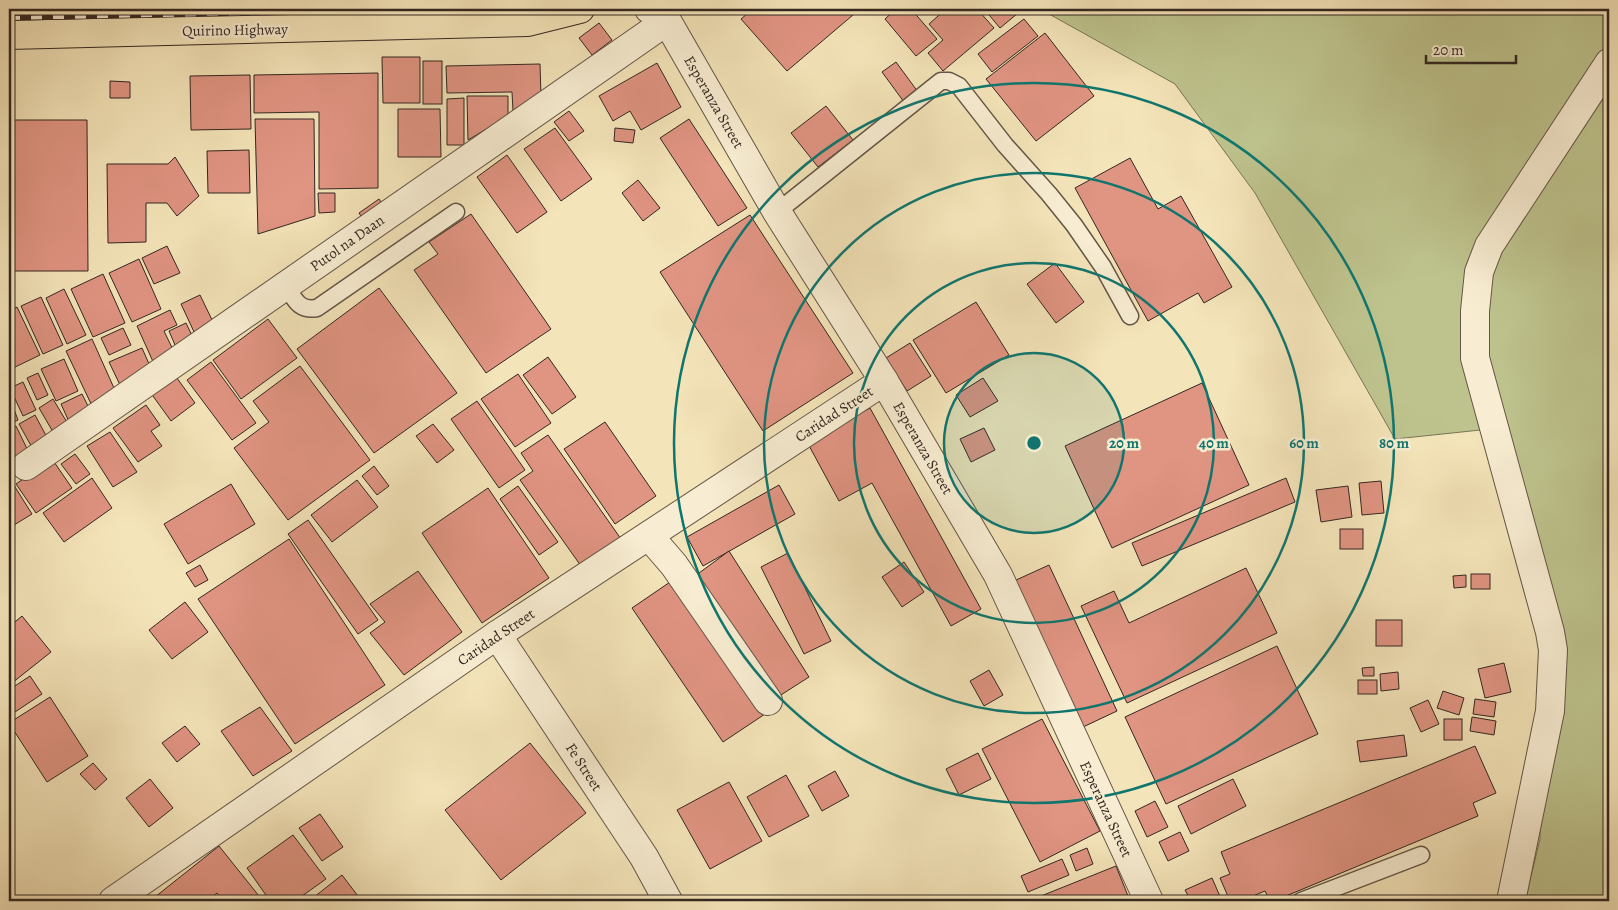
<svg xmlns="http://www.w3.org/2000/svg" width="1618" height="910" font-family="Alegreya,serif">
  <rect width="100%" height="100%" fill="#f4e4b9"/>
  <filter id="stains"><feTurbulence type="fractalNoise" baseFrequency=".004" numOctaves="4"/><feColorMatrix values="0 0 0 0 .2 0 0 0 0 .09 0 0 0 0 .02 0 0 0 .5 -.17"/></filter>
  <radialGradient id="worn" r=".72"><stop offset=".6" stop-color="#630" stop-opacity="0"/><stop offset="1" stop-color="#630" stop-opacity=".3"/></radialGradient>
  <path fill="#bec38d" stroke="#787557" d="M1040,9H1609V901H1525L1540,839V604L1490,429L1395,439L1255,193L1175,84Z"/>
  <g fill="#e09482" stroke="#332721">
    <path d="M753,9H860L787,71L741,19Z"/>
    <path d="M896,9H911L937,39L916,56L885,19Z"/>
    <path d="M946,9H977L994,28L943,71L928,53L943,40L929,24Z"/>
    <path d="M984,9H1023L1000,28Z"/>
    <path d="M1024,19L1038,36L992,72L978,54Z"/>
    <path d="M599,23L612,40L592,55L579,38Z"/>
    <path d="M1045,33L1094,96L1036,141L986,79Z"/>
    <path d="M382,57H420V103H383Z"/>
    <rect x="423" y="61" width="19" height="43"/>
    <path d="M896,62L918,92L904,102L882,72Z"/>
    <path d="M657,63L681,107L641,130L630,111L613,121L599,96Z"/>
    <path d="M540,64L541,97L513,111L512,92L447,93L446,66Z"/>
    <path d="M378,73V188L319,189V112L254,113V75Z"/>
    <path d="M250,75L251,129L191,130L190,76Z"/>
    <path d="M110,81L130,82V98H110Z"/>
    <path d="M467,96H508V116L468,140Z"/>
    <path d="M464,98V145H447V99Z"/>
    <path d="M826,106L853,140L818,167L791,133Z"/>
    <path d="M398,109H440L441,157H398Z"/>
    <path d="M569,111L584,131L569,141L554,122Z"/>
    <path d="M255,119H314L315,216L258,234Z"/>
    <path d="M689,119L747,208L718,226L660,138Z"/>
    <path d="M9,120H87L88,271H9Z"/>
    <path d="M555,128L592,179L561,201L524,149Z"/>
    <path d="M615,128L635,130L633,143L614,141Z"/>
    <path d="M249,150L250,193H208L207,151Z"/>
    <path d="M507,155L547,212L517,233L477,177Z"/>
    <path d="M175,157L199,196L177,216L167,203H146V242L108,243L107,164H168Z"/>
    <path d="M1130,158L1158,209L1181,196L1232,287L1204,303L1198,293L1148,321L1075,188Z"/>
    <path d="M638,180L660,208L643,221L622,193Z"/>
    <path d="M318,193H335V212L319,213Z"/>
    <path d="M379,199L387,211L366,224L359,213Z"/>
    <path d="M471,214L551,329L486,373L414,270L438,254L429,242Z"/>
    <path d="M750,215L853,373L763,431L660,272Z"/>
    <path d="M167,246L180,273L154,284L142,258Z"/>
    <path d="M139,259L161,309L132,322L109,273Z"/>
    <path d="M1055,263L1084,302L1056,323L1027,284Z"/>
    <path d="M103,274L125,323L93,337L71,289Z"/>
    <path d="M379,288L457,393L374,453L297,349Z"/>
    <path d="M64,289L86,335L67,344L46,298Z"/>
    <path d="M200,295L215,326L195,334L181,304Z"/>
    <path d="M41,297L63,345L43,354L21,306Z"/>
    <path d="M976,302L1009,355L946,393L913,340Z"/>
    <path d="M17,307L40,355L9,370V311Z"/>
    <path d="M170,310L177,325L164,331L176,356L155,366L137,326Z"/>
    <path d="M268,319L297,358L241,399L213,360Z"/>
    <path d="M186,323L196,344L178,352L169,331Z"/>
    <path d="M123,328L131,345L109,355L101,338Z"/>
    <path d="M92,339L118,397L93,408L66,351Z"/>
    <path d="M910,343L931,376L907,391L886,358Z"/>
    <path d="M142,348L153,373L121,387L109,362Z"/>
    <path d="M548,357L576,397L552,414L523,375Z"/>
    <path d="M64,359L78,391L56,401L41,369Z"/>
    <path d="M211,362L256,423L232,440L187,380Z"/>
    <path d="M300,366L370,460L288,520L234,448L269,422L253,401Z"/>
    <path d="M38,373L48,395L37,400L27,378Z"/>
    <path d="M174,374L195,403L171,421L150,392Z"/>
    <path d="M518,374L551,423L515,447L481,399Z"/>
    <path d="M983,378L998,401L970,417L956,395Z"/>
    <path d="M23,382L36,410L23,416L10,388Z"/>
    <path d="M1202,383L1249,485L1112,548L1065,446Z"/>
    <path d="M82,394L93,416L71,426L61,404Z"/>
    <path d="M9,396L18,420L9,424Z"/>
    <path d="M53,399L71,429L56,437L39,408Z"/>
    <path d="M477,401L525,470L499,488L451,419Z"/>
    <path d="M146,405L160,425L151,431L162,446L138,462L113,428Z"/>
    <path d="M870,408L981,609L951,626L872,483L839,501L807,442Z"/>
    <path d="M35,415L50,443L34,451L19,424Z"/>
    <path d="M605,422L656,496L615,524L564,449Z"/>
    <path d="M433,424L454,450L437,463L416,436Z"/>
    <path d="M16,426L32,459L9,469V429Z"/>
    <path d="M984,428L995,450L971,462L960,439Z"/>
    <path d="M110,432L137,472L113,487L87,446Z"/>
    <path d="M548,435L621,539L581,566L520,480L533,471L521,453Z"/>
    <path d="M75,454L90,474L76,484L61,464Z"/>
    <path d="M52,459L72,488L36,513L16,484Z"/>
    <path d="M374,466L389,486L377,495L362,476Z"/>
    <path d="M92,478L112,508L64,542L43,513Z"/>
    <path d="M1286,478L1295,502L1142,566L1132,543Z"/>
    <path d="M10,479L32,514L9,528V480Z"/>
    <path d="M357,480L378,507L332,542L311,515Z"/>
    <path d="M1381,481L1384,513L1362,515L1359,483Z"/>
    <path d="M231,484L255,524L188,564L164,524Z"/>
    <path d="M779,485L795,514L703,566L687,537Z"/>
    <path d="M518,486L558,542L539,555L500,499Z"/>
    <path d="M1348,486L1352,517L1321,522L1316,490Z"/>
    <path d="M488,488L549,578L482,623L422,533Z"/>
    <path d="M308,520L378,620L358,634L288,534Z"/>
    <rect x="1340" y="529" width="23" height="20"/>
    <path d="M289,539L385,685L295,744L198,599Z"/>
    <path d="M729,551L809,677L773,700L695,576Z"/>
    <path d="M788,553L831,641L804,654L761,567Z"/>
    <path d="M904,562L924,592L902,607L882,577Z"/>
    <path d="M200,565L208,580L195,587L186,573Z"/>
    <path d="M1049,565L1117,711L1083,727L1014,581Z"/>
    <path d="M1246,568L1277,633L1127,703L1081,606L1114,591L1129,623Z"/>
    <path d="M418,571L462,632L404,675L370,633L385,622L370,604Z"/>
    <rect x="1471" y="574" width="19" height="15"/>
    <path d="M1466,575V587L1454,588L1453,576Z"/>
    <path d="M676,578L768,712L723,742L632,608Z"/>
    <path d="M185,602L208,632L172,659L149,630Z"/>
    <path d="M22,616L51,652L12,683L9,679V627Z"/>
    <rect x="1376" y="620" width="26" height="26"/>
    <path d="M1277,646L1318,734L1166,804L1125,717Z"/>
    <path d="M1504,663L1511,692L1485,698L1478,669Z"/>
    <path d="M1374,667V676H1363L1362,668Z"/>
    <path d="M989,670L1003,695L984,706L970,681Z"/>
    <path d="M1398,672L1399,689L1381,691L1380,674Z"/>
    <path d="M30,676L42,694L9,716V684L12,688Z"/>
    <rect x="1358" y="680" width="19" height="14"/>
    <path d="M1443,691L1464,698L1459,715L1437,708Z"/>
    <path d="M50,697L88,756L47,782L9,723Z"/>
    <path d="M1475,699L1496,702L1494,717L1473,714Z"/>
    <path d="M1428,700L1439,724L1421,732L1410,708Z"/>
    <path d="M260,707L292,751L253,776L221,731Z"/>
    <path d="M1472,717L1496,721L1494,735L1470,731Z"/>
    <path d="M1042,719L1100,831L1040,862L982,749Z"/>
    <rect x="1444" y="719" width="18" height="21"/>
    <path d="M185,726L200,744L177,762L162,743Z"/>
    <path d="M1404,735L1407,756L1360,762L1357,741Z"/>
    <path d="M530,743L586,813L501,880L445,810Z"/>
    <path d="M1475,746L1496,793L1473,803L1478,816L1274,901H1270L1265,891L1241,901H1230L1220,878L1230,874L1221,852Z"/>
    <path d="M978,753L991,779L959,795L946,769Z"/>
    <path d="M93,763L107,779L95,790L80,774Z"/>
    <path d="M835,771L849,796L822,811L808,786Z"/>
    <path d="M786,775L809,816L769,837L747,797Z"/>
    <path d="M150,779L173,808L149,827L126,798Z"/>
    <path d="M1233,779L1246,806L1191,834L1178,806Z"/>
    <path d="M729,782L762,841L710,869L677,810Z"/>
    <path d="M1155,801L1168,827L1147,837L1135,811Z"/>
    <path d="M320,814L343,847L322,861L299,828Z"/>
    <path d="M1180,832L1189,851L1168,861L1159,842Z"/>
    <path d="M293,835L326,879L295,901H270L247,868Z"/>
    <path d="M219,846L259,896L253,901H223L217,893L207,901H150Z"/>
    <path d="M1087,848L1093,864L1076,871L1070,855Z"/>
    <path d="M1062,859L1069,875L1028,892L1021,876Z"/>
    <path d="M1116,866L1130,901H1037L1036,898Z"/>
    <path d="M342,875L361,900L359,901H309Z"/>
    <path d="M1212,878L1222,901H1191L1185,890Z"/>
    <path d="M378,896L383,901H371Z"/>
  </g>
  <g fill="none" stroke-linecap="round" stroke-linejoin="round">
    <g stroke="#635647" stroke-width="19">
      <g id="service">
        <path d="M777,212L941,81H949L959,86L1005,145L1049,194L1074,225L1103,267L1130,316"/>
        <path d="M286,286C295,299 298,311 317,308L456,212"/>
        <path d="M1301,901L1421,855"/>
      </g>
    </g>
    <g stroke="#635647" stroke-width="30">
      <g id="minor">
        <path d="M649,9L663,14L667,21L777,212L884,381L998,575L1149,901"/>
        <path d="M26,466L667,21"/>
        <path d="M649,536L674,565L768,701"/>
        <path d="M497,635L644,857L668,901"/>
        <path d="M113,901L497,635L884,381"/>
        <path d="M1511,901L1550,711L1553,650L1550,632L1475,358V311L1479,272L1489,246L1609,63"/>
      </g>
    </g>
    <g stroke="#332721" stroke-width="30">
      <path id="primary" d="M9,35L528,22L580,9"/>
    </g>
    <use href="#service" stroke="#f8edd2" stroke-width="16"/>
    <use href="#minor" stroke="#f8edd2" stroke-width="28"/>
    <use href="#primary" stroke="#f4e4b9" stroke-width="28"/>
    <g stroke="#332721" stroke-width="5.5">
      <path id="rail" d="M9,18L456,9"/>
    </g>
    <use href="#rail" stroke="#f8edd2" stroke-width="4" stroke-dasharray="11" stroke-linecap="butt"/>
  </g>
  <circle cx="1034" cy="443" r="90" fill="#0f766e" fill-opacity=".12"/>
  <g fill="none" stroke="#0f766e" stroke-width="2.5">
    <circle cx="1034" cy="443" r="90"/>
    <circle cx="1034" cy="443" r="180"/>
    <circle cx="1034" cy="443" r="270"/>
    <circle cx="1034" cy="443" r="360"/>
  </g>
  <g text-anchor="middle" stroke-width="5" stroke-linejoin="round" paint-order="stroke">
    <g font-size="15" fill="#332721" stroke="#f8edd2">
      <text transform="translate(235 30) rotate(-1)" y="5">Quirino Highway</text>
      <text transform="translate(714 102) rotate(60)" y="5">Esperanza Street</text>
      <text transform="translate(347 243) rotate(-35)" y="5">Putol na Daan</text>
      <text transform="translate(834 414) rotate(-33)" y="5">Caridad Street</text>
      <text transform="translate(923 448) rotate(60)" y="5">Esperanza Street</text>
      <text transform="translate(496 637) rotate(-34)" y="5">Caridad Street</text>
      <text transform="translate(584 767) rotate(57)" y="5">Fe Street</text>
      <text transform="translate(1106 809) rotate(65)" y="5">Esperanza Street</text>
    </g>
  </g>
  <circle cx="1034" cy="443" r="8" fill="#0f766e" stroke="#f8edd2" stroke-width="2.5"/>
  <g font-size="15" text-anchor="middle" font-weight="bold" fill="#0f766e" stroke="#f8edd2" stroke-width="5" stroke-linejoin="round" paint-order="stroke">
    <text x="1124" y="448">20 m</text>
    <text x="1214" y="448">40 m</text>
    <text x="1304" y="448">60 m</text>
    <text x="1394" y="448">80 m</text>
  </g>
  <rect width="1618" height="910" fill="none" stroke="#f4e4b9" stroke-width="30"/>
  <rect x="10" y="10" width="1598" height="890" fill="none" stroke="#332721" stroke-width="2.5"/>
  <rect x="15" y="15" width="1588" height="880" fill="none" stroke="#332721"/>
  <path d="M1426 55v8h90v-8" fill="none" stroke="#332721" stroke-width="2.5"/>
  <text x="1433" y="55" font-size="15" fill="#332721" stroke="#f8edd2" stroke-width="4" paint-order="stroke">20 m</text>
  <rect width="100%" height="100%" filter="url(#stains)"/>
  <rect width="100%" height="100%" fill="url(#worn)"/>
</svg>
